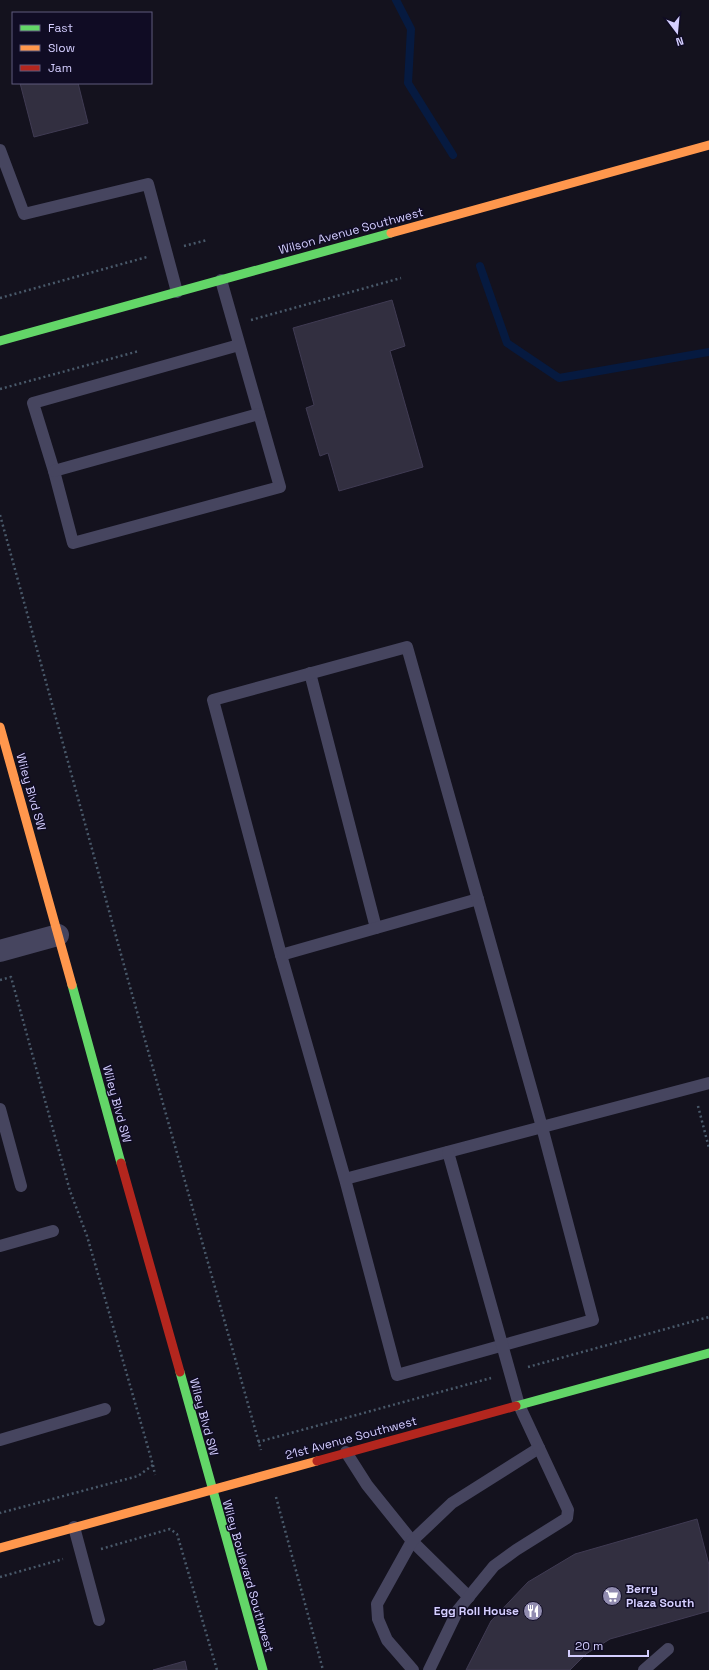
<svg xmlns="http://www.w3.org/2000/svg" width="709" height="1670" font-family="'Space Grotesk',sans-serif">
  <rect width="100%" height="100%" fill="#14121e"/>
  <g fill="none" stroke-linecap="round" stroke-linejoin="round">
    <g stroke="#061a40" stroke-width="8">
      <path d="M396,0L411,29L408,83L453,155"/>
      <path d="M480,266L507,343L559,378L709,352"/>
    </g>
  </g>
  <g fill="#322f40" stroke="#403b53">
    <path d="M20,83H78L88,123L34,137Z"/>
    <path d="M392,300L405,346L390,351L423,467L339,491L328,453L320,456L306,408L314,405L293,328Z"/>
    <path d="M697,1519L709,1565V1611L610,1639L586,1654L570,1670H466L491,1621L528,1582L575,1554Z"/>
    <path d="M185,1661L187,1670H153Z"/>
  </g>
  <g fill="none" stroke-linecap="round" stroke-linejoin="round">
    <g stroke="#49596a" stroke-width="2.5" stroke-dasharray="2 3" stroke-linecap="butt">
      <path d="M184,246L207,240"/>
      <path d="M0,298L147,257"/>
      <path d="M251,320L401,278"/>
      <path d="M0,389L139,351"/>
      <path d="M0,515L130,987L261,1450"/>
      <path d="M0,980L11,977L70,1191L87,1236L153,1465L138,1476L0,1513"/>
      <path d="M698,1106L709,1148"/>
      <path d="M528,1367L709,1317"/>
      <path d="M258,1442L491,1378"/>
      <path d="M153,1465L155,1475"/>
      <path d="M276,1497L323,1670"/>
      <path d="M101,1549L170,1529L177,1534L217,1670"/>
      <path d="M0,1577L63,1559"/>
    </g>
    <g stroke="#46455f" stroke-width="12">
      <path d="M0,150L24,214L148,184L177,292"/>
      <path d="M221,280L280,487L73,543L54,471L33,403L239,345"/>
      <path d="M54,471L259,414"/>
      <path d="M310,673L376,928"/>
      <path d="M281,955L478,899"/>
      <path d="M0,1109L21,1186"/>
      <path d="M345,1179L281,955L213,700L407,647L542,1127L593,1320L397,1375L345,1179L709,1083"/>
      <path d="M0,1246L53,1231"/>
      <path d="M0,1440L105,1409"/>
      <path d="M346,1452L367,1485L412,1541L469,1597"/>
      <path d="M74,1527L99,1620"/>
      <path d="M413,1670L387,1640L378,1619L377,1604L412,1541L452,1503L539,1448"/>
      <path d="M429,1670L458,1610L494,1566L516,1550L567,1518L568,1510L519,1405L448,1152"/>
      <path d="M644,1670L668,1649"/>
    </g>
    <path stroke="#46455f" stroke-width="22" d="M0,951L58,935"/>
    <g stroke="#63d668" stroke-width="9">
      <path d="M0,341L391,233"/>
      <path d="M72,985L121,1163"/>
      <path d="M180,1372L263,1670"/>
      <path d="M516,1406L709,1353"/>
    </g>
    <g stroke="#ff974d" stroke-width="9">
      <path d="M391,233L709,145"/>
      <path d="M0,727L72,985"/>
      <path d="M0,1548L317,1461"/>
    </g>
    <g stroke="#b3261e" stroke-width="9">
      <path d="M121,1163L180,1372"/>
      <path d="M317,1461L516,1406"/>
    </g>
  </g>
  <defs>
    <g id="supermarket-disc" transform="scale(1)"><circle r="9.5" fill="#918cb0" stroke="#100c24"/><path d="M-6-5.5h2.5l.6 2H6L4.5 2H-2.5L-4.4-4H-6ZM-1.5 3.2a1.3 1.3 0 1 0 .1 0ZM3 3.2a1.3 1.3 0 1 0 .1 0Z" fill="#fff"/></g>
    <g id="restaurant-disc" transform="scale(1)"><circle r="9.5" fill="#918cb0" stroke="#100c24"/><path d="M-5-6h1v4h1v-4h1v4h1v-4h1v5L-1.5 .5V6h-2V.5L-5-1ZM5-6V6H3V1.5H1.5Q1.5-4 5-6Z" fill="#fff"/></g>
  </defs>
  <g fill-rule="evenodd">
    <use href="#supermarket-disc" x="612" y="1596"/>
    <use href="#restaurant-disc" x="533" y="1611"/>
  </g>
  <g text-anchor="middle" stroke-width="3" stroke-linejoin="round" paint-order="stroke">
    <g font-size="12" fill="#d4ceff" stroke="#100c24">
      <text transform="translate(351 231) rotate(-15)" y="4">Wilson Avenue Southwest</text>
      <text transform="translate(31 792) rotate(74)" y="4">Wiley Blvd SW</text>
      <text transform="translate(117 1104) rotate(75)" y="4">Wiley Blvd SW</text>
      <text transform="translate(204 1417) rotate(75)" y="4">Wiley Blvd SW</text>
      <text transform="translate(351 1438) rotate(-15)" y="4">21st Avenue Southwest</text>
      <text transform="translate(248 1576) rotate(74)" y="4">Wiley Boulevard Southwest</text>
    </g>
    <g font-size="12" font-weight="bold" fill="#d4ceff" stroke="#100c24" text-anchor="start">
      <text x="626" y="1593">Berry<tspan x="626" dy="14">Plaza South</tspan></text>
      <text x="519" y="1615" text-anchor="end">Egg Roll House</text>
    </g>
  </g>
  <rect x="12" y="12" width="140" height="72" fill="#100c24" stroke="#5e5a7c"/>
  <rect x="20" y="25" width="20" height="6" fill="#63d668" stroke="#5e5a7c"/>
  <text x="48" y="32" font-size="12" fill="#d4ceff">Fast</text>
  <rect x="20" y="45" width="20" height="6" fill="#ff974d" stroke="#5e5a7c"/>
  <text x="48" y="52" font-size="12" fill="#d4ceff">Slow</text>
  <rect x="20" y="65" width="20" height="6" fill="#b3261e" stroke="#5e5a7c"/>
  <text x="48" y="72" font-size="12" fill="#d4ceff">Jam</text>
  <g transform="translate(677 32) rotate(164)" stroke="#100c24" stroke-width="3" paint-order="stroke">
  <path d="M0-3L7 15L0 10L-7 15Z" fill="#d4ceff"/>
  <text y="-6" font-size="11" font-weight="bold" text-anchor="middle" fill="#d4ceff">N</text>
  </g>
  <path d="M569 1650v6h79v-6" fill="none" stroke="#d4ceff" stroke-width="2"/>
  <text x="575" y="1650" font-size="12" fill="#d4ceff" stroke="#100c24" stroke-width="3" paint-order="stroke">20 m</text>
</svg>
